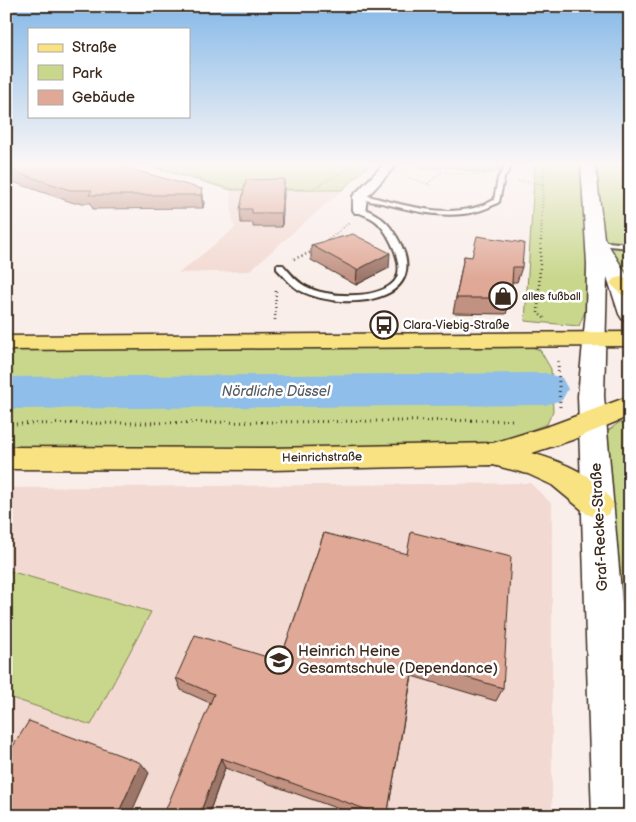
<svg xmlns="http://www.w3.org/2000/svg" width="636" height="822" font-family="'Balsamiq Sans',sans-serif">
  <rect width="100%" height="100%" fill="#f9eeea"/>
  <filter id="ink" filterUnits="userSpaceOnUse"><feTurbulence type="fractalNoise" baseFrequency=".02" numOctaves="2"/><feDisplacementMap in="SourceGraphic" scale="10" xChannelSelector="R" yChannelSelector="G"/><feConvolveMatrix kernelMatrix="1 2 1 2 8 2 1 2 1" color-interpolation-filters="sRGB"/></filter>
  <g filter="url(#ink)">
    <g fill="#f2d9d1">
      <path d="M231,190H342L249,271L179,273L235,228L232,216Z"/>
      <path d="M530,483L552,504V816H6V488Z"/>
    </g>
    <g fill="#c8d78c" stroke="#828055">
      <path d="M138,163H371L342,190H231Z"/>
      <path d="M418,163H496L499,169C485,179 463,167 447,167C437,167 428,171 419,168Z"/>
      <path d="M535,163H630V279L587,275L586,309L579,326L525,321Z"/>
      <path d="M521,343L540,350L551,369L553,411L547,424L490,445L6,450V346Z"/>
      <path d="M620,422L626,425L630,457V672L606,432Z"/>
      <path d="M6,570L151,612L91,725L6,696Z"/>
    </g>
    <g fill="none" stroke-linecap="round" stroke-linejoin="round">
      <path fill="#8ebee9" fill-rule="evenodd" d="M545,373L562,378L568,389L562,400L545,405L6,409V377Z"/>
      <g stroke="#3b2a1e" stroke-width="4">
        <g id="service">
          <path d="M504,163H510V168L504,178L499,202C464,223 424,214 386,204C377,202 364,201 357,196L360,194C402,204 453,223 494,200L498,178L504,168Z"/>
          <path d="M357,208C369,208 383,218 390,227C444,299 352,314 303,292C292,287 285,277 277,269V265H283C290,273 296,281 305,286C326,298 377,300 394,282C407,268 389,234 378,223C372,217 364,215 357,212Z"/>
          <path d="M596,241L630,244V248L599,245H596Z"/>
        </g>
      </g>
      <g stroke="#3b2a1e" stroke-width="4">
        <path id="minor" d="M385,163H398L367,197L365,213H355L353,210V196Z"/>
      </g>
      <g stroke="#3b2a1e" stroke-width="3">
        <path id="tertiary" d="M581,163H595L604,238L630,280V321L622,319L619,314L607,277L604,396L630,695V816H592L578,396L586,311L587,264Z"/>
      </g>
      <g stroke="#3b2a1e" stroke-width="3">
        <g id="primary">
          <path d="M621,277L630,280V296L622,295L610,283L614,279Z"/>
          <path d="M630,332V346L6,350V336Z"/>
          <path d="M630,396V416L572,440L532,453C562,462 599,475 614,505L609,514L598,518L587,514L552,485L528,474L493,465L272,470L6,469V447L272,448L493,443L552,425Z"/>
        </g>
      </g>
      <g stroke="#3b2a1e" stroke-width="2" stroke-dasharray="0.5 2.5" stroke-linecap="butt">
        <path d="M141,163L233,189H247"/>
        <path d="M437,168L442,172"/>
        <path d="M404,176L427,184"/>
        <path d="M518,181L543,184"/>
        <path d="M431,186L427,184L442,172L485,176"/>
        <path d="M281,189H312L358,163"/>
        <path d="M327,241L349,223"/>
        <path d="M541,241L544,163"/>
      </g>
      <g stroke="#3b2a1e" stroke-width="2.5" stroke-dasharray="1 3" stroke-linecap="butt">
        <path d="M541,240L538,313L545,319"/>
        <path d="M325,243L328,240"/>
        <path d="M294,259L314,251"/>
        <path d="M275,320L276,288"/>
      </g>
      <g stroke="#3b2a1e" stroke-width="3" stroke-dasharray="1 4" stroke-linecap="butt">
        <path d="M558,361L560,407"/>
        <path d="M6,424L513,420"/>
      </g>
      <use href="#service" fill="#fff" fill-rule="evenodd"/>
      <use href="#minor" fill="#fff" fill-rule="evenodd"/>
      <use href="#tertiary" fill="#fff" fill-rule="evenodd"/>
      <use href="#primary" fill="#f8e281" fill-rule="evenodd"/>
    </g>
    <g fill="#c19182" stroke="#3b2a1e">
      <path d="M6,166L202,189L204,203L203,208L93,209L91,203H74L7,180L6,178Z"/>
      <path d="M284,193L282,227H253V223H241L240,209Z"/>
      <path d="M311,245L389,268L356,285L311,260Z"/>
      <path d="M464,256L522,267L517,282H512L511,298L506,314L453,313Z"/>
      <path d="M324,533L503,688L496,701L412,676L387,816H358L225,768L208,816L210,703L181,690L176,678L280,661Z"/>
    </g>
    <g fill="#9d766a" stroke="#3b2a1e">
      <path d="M284,179V193L282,227L281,213Z"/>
      <path d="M202,189L204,203L203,208L201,195Z"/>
      <path d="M390,253L389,268L356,285L357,270Z"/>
      <path d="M221,758L225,768L208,816H199Z"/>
      <path d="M141,763L149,773L130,816H117Z"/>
    </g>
    <g fill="#e0a997" stroke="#3b2a1e">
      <path d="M15,163H109L202,189L201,195H89L92,190H70L6,169V166Z"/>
      <path d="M284,179L281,213H252V209H240L246,180Z"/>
      <path d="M353,234L390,253L357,270L311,245Z"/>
      <path d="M477,236L524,243L522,267H513L511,298H456L464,256L472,257Z"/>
      <path d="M411,532L511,557L503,688L414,662L387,816H385L221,758L199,816H163L214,694L176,678L195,635L280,661L324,533L407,554Z"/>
      <path d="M29,721L141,763L117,816H6V757Z"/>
    </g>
  </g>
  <linearGradient id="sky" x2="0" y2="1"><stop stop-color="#84b8e8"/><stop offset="0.59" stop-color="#fcf7f6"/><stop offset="1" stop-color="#fcf7f6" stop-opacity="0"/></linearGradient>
  <rect width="636" height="278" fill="url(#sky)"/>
  <defs>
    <g id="shop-ring" transform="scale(1.4375)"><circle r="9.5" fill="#fff" stroke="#3b2a1e" stroke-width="1.5"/><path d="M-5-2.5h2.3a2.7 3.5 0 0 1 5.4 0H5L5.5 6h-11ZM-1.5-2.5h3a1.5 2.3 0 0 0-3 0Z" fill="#3b2a1e"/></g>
    <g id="bus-ring" transform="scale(1.4375)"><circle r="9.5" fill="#fff" stroke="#3b2a1e" stroke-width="1.5"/><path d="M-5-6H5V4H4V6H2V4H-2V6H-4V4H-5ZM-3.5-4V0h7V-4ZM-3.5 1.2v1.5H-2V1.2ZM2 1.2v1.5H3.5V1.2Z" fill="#3b2a1e"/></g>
    <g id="school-ring" transform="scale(1.4375)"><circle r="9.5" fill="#fff" stroke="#3b2a1e" stroke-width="1.5"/><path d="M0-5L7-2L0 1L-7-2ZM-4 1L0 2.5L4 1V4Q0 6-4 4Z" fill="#3b2a1e"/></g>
  </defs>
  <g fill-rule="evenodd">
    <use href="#shop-ring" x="503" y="296"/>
    <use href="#bus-ring" x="384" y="325"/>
    <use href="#school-ring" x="279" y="660"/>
  </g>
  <g text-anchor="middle" stroke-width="5" stroke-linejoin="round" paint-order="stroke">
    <g font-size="11" fill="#3b2a1e" stroke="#fff" text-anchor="start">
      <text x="522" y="300">alles fußball</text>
    </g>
    <g font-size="12" fill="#3b2a1e" stroke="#fff" text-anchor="start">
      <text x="403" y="329">Clara-Viebig-Straße</text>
    </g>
    <g font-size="12" fill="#3b2a1e" stroke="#fff">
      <text transform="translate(322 457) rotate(-1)" y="4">Heinrichstraße</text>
    </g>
    <g font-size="14" font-style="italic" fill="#585e65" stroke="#fff">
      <text x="276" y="396">Nördliche Düssel</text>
    </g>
    <g font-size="15" fill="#3b2a1e" stroke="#fff">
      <text transform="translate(599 527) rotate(-93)" y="5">Graf-Recke-Straße</text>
    </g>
    <g font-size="15" fill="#3b2a1e" stroke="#fff" text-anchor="start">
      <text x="298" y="656">Heinrich Heine<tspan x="298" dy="17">Gesamtschule (Dependance)</tspan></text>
    </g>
  </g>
  <rect width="636" height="822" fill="none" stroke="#fff" stroke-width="25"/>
  <rect x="12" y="12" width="611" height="797" fill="none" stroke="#3b2a1e" stroke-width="2" filter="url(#ink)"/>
  <rect x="28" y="28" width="162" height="90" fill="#ffffff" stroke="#b1aaa5"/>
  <rect x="38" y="44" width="25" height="8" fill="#f8e281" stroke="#b1aaa5"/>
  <text x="72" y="52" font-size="15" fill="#3b2a1e">Straße</text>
  <rect x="38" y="65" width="25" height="15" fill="#c8d78c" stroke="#b1aaa5"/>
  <text x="72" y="78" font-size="15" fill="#3b2a1e">Park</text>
  <rect x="38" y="90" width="25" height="15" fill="#e0a997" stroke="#b1aaa5"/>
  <text x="72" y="102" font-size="15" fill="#3b2a1e">Gebäude</text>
</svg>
